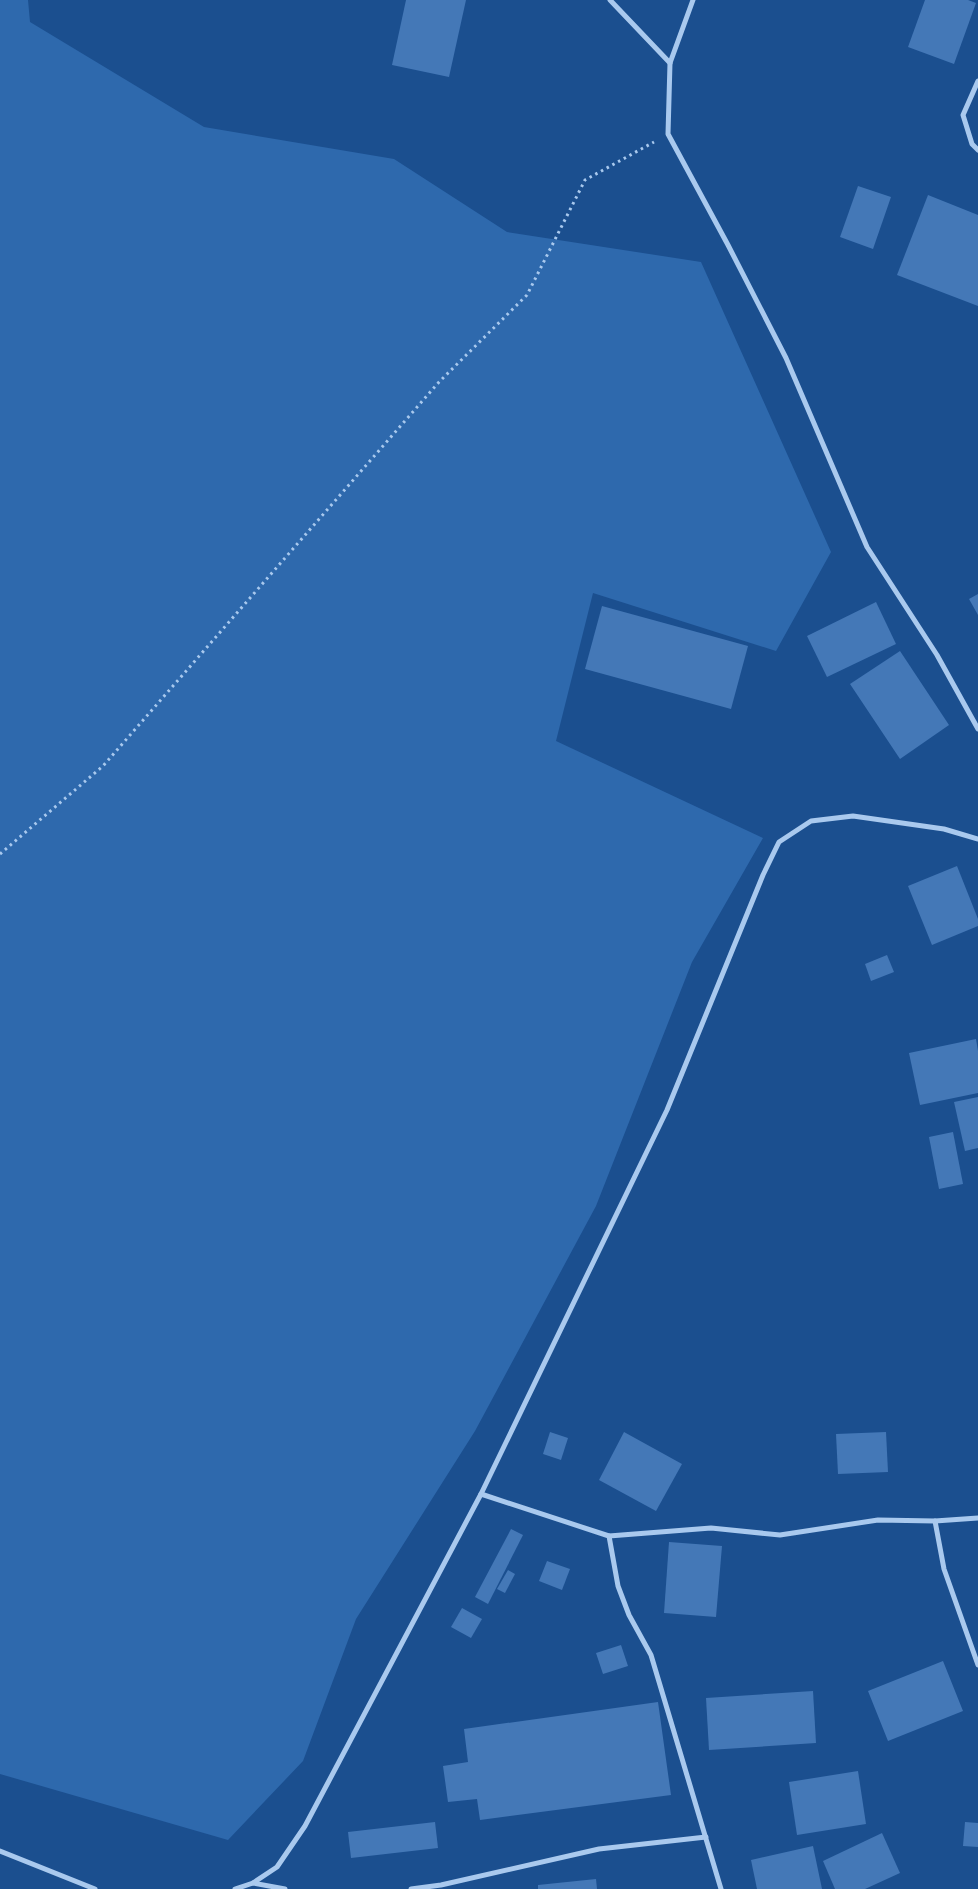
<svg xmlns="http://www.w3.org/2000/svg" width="978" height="1889" font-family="'Fira Sans Condensed',sans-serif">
  <rect width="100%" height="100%" fill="#1b4f8f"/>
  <path fill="#2e69ad" d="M0,0H28L30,22L204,127L394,159L507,232L701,262L831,552L776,651L593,593L556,741L763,838L692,962L596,1206L475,1431L356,1619L303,1761L228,1840L0,1774Z"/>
  <g fill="#4478b7">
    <path d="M406,0H466L449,77L392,65Z"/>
    <path d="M925,0H968L976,3L954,64L908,47Z"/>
    <path d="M858,186L891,197L873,249L840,237Z"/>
    <path d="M928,195L978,215V306L897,275Z"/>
    <path d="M978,594V615L969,599Z"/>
    <path d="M876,602L896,644L827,677L807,636Z"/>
    <path d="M602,606L748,646L731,709L585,669Z"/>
    <path d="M900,651L949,725L900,759L850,684Z"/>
    <path d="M957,866L978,919V926L932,945L908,886Z"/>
    <path d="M887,955L894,972L871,981L865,964Z"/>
    <path d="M976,1039L978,1051V1093L920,1105L909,1053Z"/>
    <path d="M978,1097V1148L965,1151L954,1102Z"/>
    <path d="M953,1132L963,1184L939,1189L929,1137Z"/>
    <path d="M550,1432L568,1438L561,1460L543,1454Z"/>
    <path d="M624,1432L682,1464L656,1511L599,1480Z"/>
    <path d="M886,1432L888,1472L838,1474L836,1434Z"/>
    <path d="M511,1529L523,1535L488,1604L475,1597Z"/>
    <path d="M669,1542L722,1546L716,1617L664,1613Z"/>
    <path d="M547,1561L570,1569L562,1590L539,1581Z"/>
    <path d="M508,1570L515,1574L505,1593L497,1589Z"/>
    <path d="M462,1608L482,1619L471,1638L451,1627Z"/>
    <path d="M621,1645L628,1666L603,1674L596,1653Z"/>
    <path d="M943,1661L963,1711L888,1741L868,1691Z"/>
    <path d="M813,1691L816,1743L709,1750L706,1698Z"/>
    <path d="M658,1702L671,1795L480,1820L477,1799L448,1802L443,1766L468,1762L464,1729Z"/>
    <path d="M858,1771L866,1824L797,1835L789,1782Z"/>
    <path d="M435,1822L438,1848L351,1858L348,1832Z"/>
    <path d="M965,1822L978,1823V1847L963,1846Z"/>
    <path d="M882,1833L900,1873L865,1889H835L823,1861Z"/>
    <path d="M813,1846L822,1889H757L751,1860Z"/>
    <path d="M596,1879L597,1889H538V1885Z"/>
  </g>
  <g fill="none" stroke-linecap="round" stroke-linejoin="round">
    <path stroke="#a9c9ee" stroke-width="3" stroke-dasharray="2.5 4" stroke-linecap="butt" d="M0,854L103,766L439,382L527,295L585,180L654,142"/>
    <g stroke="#a9c9ee" stroke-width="5">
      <path d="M610,0L670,63"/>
      <path d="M693,0L670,63L668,134L728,245L786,358L867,547L937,655L978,729"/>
      <path d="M978,81L963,115L972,144L978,150"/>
      <path d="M481,1494L609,1536L618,1586L629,1615L651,1655L721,1889"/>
      <path d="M935,1521L944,1569L978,1665"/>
      <path d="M609,1536L711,1528L780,1535L878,1520L935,1521L978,1518"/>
      <path d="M0,1851L95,1889"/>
      <path d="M253,1883L285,1889"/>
      <path d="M235,1889L253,1883L277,1867L305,1826L481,1494L667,1110L763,875L779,842L811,821L853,816L944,829L978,839"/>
      <path d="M411,1889L441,1885L599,1849L706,1837"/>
    </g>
  </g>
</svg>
